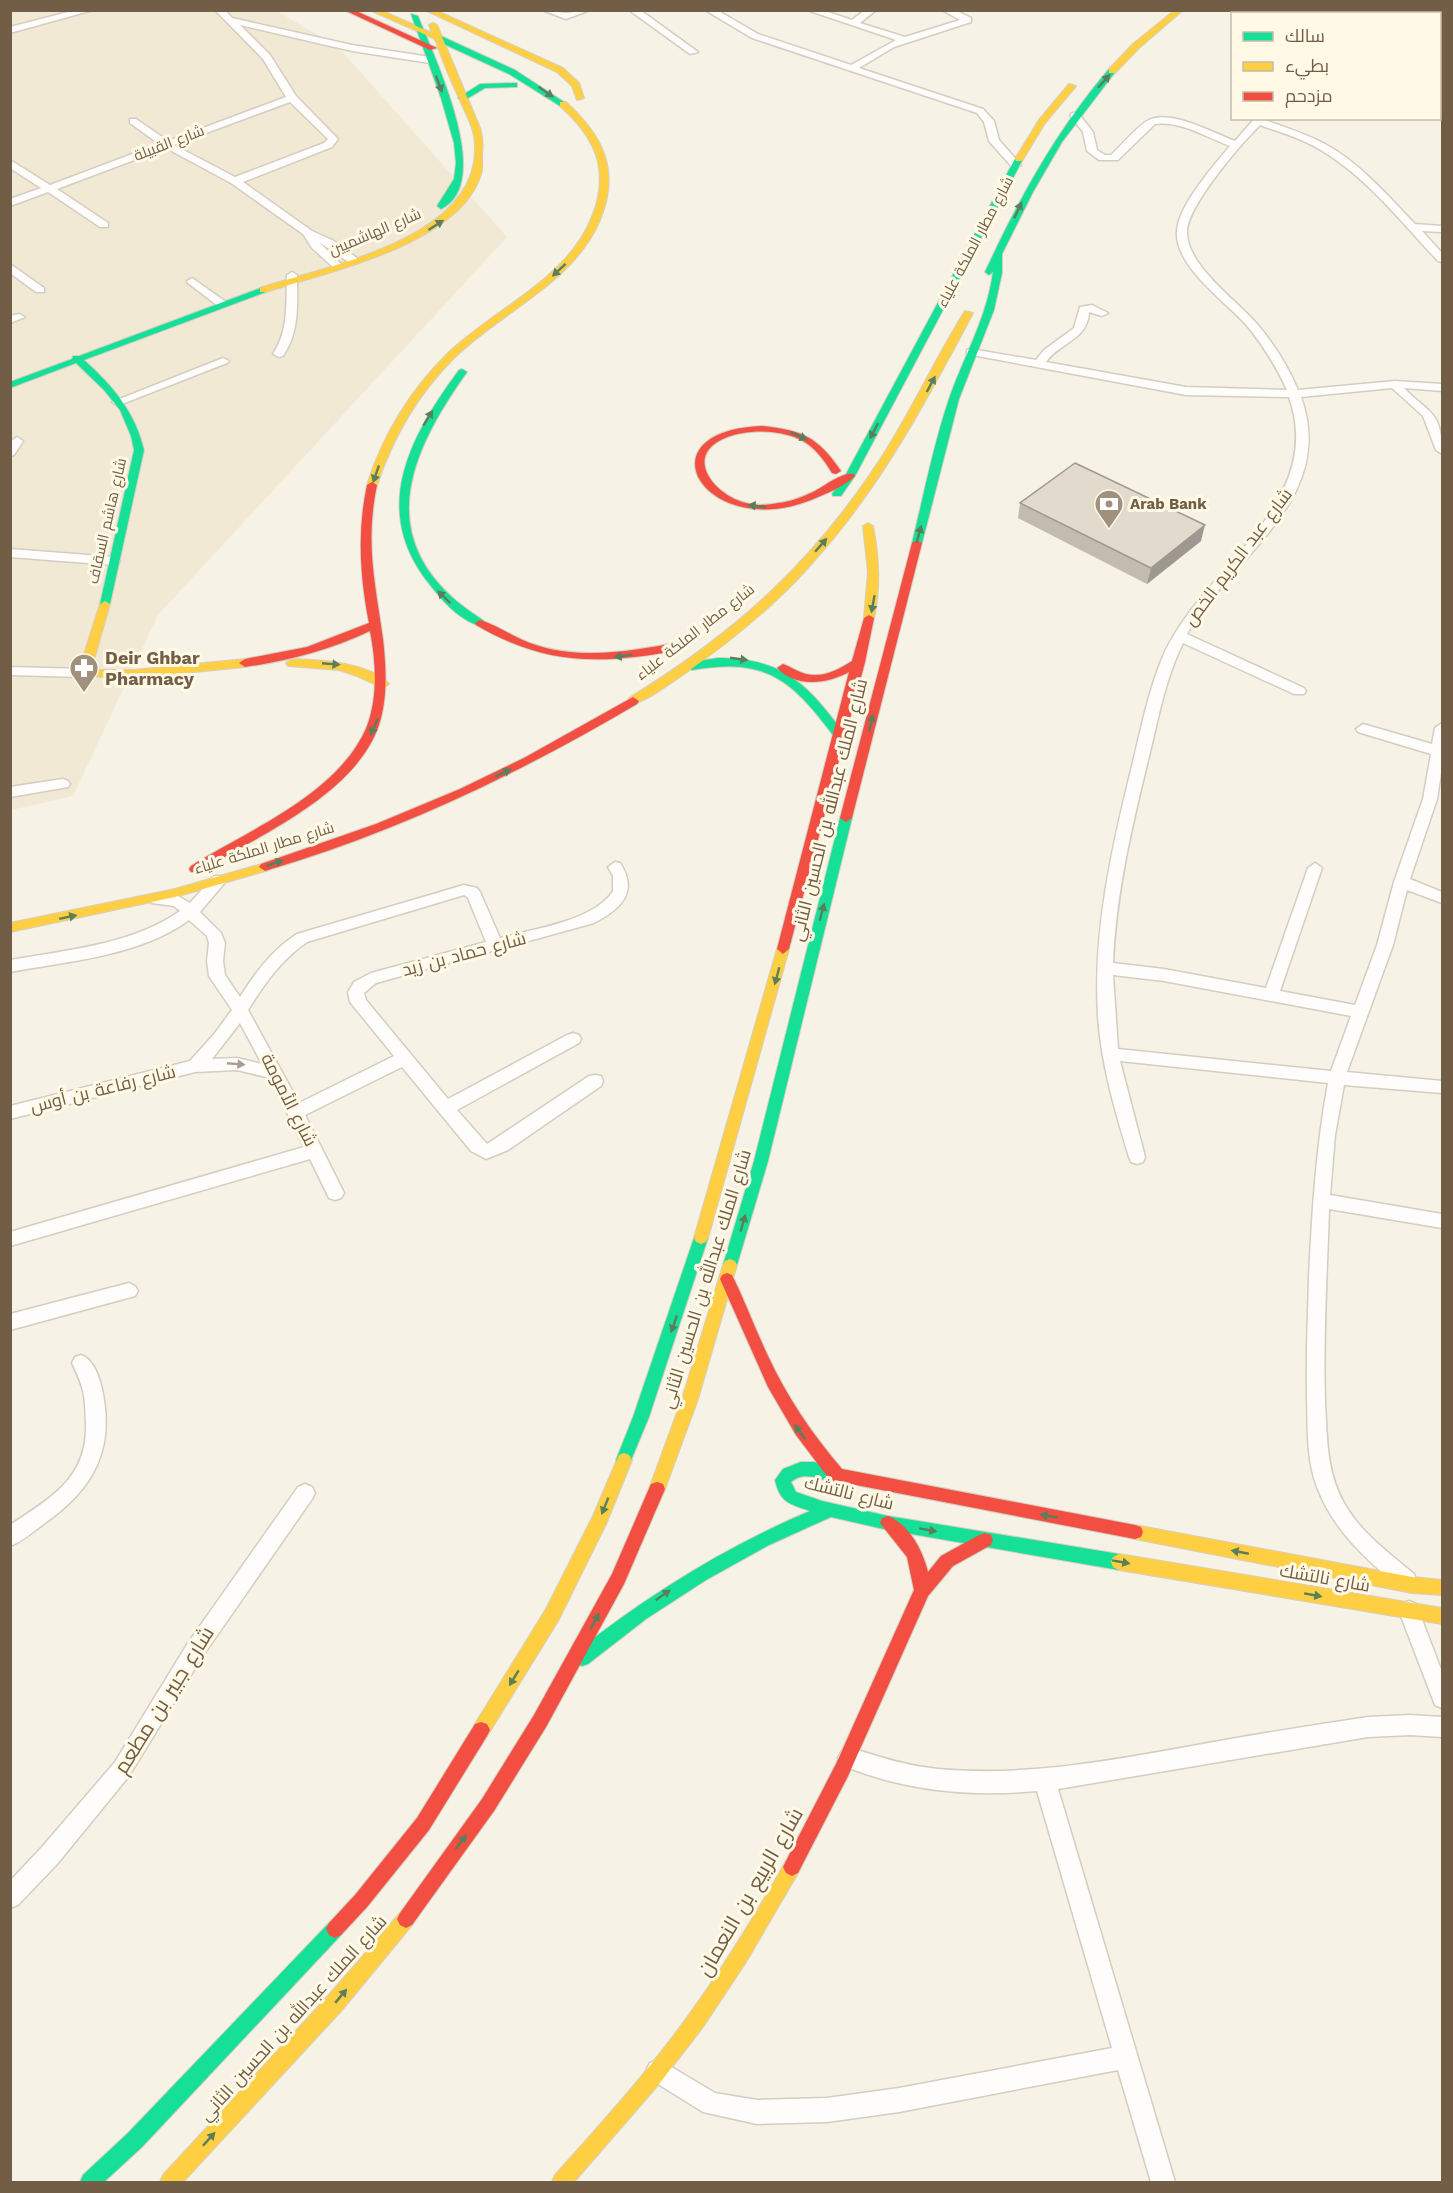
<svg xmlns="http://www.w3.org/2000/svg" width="1453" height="2193" font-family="'Work Sans',Cairo,sans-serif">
  <rect width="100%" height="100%" fill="#f6f2e5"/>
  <path fill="#f2e9d5" d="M10,11H277L338,47L507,237L158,615L73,796L11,810Z"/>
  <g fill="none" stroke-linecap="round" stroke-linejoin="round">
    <g stroke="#d4cdc1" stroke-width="3">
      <g id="street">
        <path d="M76,10H93L10,33V27Z"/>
        <path d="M215,10H225L232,18L352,45L430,57L435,60L430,63L352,51L240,25L270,55L296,96L338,139L332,147L243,182L312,231L334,241L358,259V263H350L319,242L343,266L342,268H334L312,248L303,234L231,183L166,148L57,189L108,223V227H100L48,192L10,206V199L41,188L10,168V160L50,185L159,144L130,123V119H136L168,141L286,97L263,59ZM290,102L328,139L324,143L235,177L174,145Z"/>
        <path d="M542,10L566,13L590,10L566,19Z"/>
        <path d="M629,10H640L698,52L690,54Z"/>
        <path d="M705,10H717L758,34L851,65L896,40L807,10H822L852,20L865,10H876L860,23L905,37L960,20L942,10H955L971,18V22L894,47L859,68L983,109L994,121L999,140L1021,165L1012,167L989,141L984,122L977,113L752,38Z"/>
        <path d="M1072,113H1078L1093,132L1097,150L1105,155H1111C1121,146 1138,125 1149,120C1170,109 1214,133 1235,141L1255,118H1266L1265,120C1285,127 1306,134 1325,144C1360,163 1388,196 1415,224L1442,226V232L1422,231L1442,253V262L1438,261C1403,224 1368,179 1324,152C1304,139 1282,133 1260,125C1240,145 1190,203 1187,230C1185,265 1237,300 1257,324C1274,344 1288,366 1298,390L1395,381L1442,384V391L1404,388C1430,415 1442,410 1442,454L1436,450L1423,416L1392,388L1301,397C1338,500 1231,557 1187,634L1304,688L1306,691L1304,694H1294L1183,643C1166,677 1159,715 1150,752C1133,822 1116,891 1113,963L1164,969L1266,988L1308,868L1315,863L1322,868L1280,991L1355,1005L1377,945L1394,882L1423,799L1431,754L1358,732L1356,729L1363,724L1432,744L1435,728L1442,723V767L1437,799L1410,879L1442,892V903L1407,890L1393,945L1347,1072L1442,1081V1093L1344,1085L1335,1135L1330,1195L1442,1214V1228L1329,1209C1327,1272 1323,1337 1325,1401C1327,1436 1326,1471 1344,1503C1360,1532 1389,1553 1414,1574L1417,1581L1414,1588L1407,1590L1400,1588C1366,1559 1333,1530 1317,1487C1306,1458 1308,1427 1307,1397C1306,1357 1308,1318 1309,1278C1312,1212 1316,1148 1328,1083L1120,1061L1145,1157L1143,1162L1137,1164L1131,1162L1129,1157C1115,1111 1101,1064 1098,1016C1093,933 1111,851 1131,770C1140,734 1147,696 1161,661C1197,570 1328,507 1289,397L1186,395L967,354V350L971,349L1036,360L1044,350L1074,328L1080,307L1092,305L1108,313L1102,316L1089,312C1088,340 1060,342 1046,362L1186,387L1287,390C1277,368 1264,347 1249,328C1228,303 1174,267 1177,231C1178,206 1214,165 1230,146C1208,138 1180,120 1155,124L1118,160H1099L1087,151L1083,132L1070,115ZM1113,975L1164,981L1351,1016L1331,1071L1118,1049Z"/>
        <path d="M10,264L44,288V292H36L10,273Z"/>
        <path d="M292,272L297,275C297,304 300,331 283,356L279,357L273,354C289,330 286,303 287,275Z"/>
        <path d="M192,278L226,302V306H218L188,283L187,281Z"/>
        <path d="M19,314L25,317L10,323V316Z"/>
        <path d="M223,358L229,361L227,363L122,404L118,406L112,402Z"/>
        <path d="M17,437L23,441L14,455L10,456V442Z"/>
        <path d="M10,549L114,557L120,561L114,565L10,557Z"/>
        <path d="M10,667L84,669L91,673L84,677L10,675Z"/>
        <path d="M63,779L68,781L70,784L68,787L10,797V787Z"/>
        <path d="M615,862L620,863C639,892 621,909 594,923L376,983L364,993L366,1000L448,1099L567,1035L573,1033L579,1035L581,1039L579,1043L457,1110L487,1144L589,1076L595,1075L601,1076L603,1081L601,1086L508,1150L486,1159L471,1151L402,1067L305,1115L344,1193L341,1198L335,1200L329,1198L310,1159L10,1246V1232L304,1147L270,1078L237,1070L195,1072L10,1119V1106L190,1061L215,1033L232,1010L209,976L207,961L209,943L207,936L189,920C140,956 69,961 10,972V960C66,950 132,945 180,911L174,906L152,903L149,899L152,895L178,896L190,903L214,876H224L227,880L200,912L221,933L225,943L223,961L225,975L240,997C256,972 272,950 297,934L464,885L477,888L480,892L500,938C533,929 594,921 613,891V876L608,867ZM464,895L468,898L486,942L371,973L354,982L348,992L350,1002L394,1056L299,1103L248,1010C265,983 281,960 307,942ZM240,1023L262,1064L237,1058L212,1059Z"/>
        <path d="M129,1283L135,1286L138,1291L135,1296L10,1330V1314Z"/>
        <path d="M81,1355C93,1359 99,1376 102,1389C115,1449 94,1489 45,1523C34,1531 23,1541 10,1546V1525C50,1498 87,1479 86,1425C85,1395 85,1390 72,1363L75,1357Z"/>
        <path d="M305,1484L312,1487L315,1493L312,1499L202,1657L129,1776L58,1863L18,1905L10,1908V1881L42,1847L115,1762L188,1643L298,1487Z"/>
        <path d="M1409,1601L1416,1604L1442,1672V1708L1435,1705L1399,1611L1402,1604Z"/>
        <path d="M1410,1715L1442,1717V1737L1410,1735L1368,1737L1058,1789L1175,2182H1151L1118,2070L899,2112L827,2122L757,2124L703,2112L650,2079L646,2071L650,2063L658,2059L715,2093L757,2100L827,2098L899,2088L1112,2048L1037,1791C971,1797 903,1791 842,1765L838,1758L842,1751L849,1747C878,1757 907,1766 938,1769C1024,1777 1108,1761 1192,1746C1250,1735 1309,1726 1368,1717Z"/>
      </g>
    </g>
    <g stroke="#d6cfc2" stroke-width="2">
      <g id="fast">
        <path d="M411,14L418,16C433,55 496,183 441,209L437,206L454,179L456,163L454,143L441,98Z"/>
        <path d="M435,36H441L515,70L567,104L560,106L509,74L435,40Z"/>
        <path d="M1109,69L1116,71L1062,142L1033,192L1002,254V273L994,310L959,399L922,543L917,546L913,545L912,543C924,495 933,446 949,399C964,356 987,318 993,272L989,275L985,272C1019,199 1056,131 1109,69Z"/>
        <path d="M514,83H517V87L485,88L465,100L458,98L480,84Z"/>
        <path d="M1016,157L1023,159L855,476L841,496H833L832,494L845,476Z"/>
        <path d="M263,287L268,290L266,292L84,360C113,386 135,412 144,450L110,604L105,607L101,606L100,604L134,450L131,436L120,410L104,390L76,363L10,388V382L72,359L73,356H79Z"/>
        <path d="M462,369L467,372C416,444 373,527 454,599C463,607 474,614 484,621L485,623L480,626C460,620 443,602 431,586C369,511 409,438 459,370Z"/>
        <path d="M718,658C783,658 807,684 844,733V739H836C792,680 768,657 692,670L686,666L692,662Z"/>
        <path d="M846,814L852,818L768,1161L737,1265L735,1269L730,1271L725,1269L723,1265L754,1161L840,818Z"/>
        <path d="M701,1232L706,1234L708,1238L649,1417L629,1465L624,1467L619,1465L616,1460L633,1417L694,1238L696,1234Z"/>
        <path d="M801,1462H814L842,1470L844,1475L842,1480C824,1487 809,1467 791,1482L796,1492L822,1501L888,1516L1119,1554L1125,1557L1127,1562L1125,1567L1119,1570L888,1530L831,1517L769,1545L706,1580L646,1619L588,1664L582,1666L576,1664L574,1658L576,1652C648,1595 725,1547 810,1511C790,1504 780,1503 775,1480L783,1469Z"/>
        <path d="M335,1920L341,1923L344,1929L341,1935L142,2147L104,2182H80L83,2175L128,2133L329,1923Z"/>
      </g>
    </g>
    <g stroke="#d6cfc2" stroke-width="2">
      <g id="slow">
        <path d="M370,10H380L432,33L429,25L433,23L437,25L480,128C483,137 483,146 482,155C482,161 483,168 481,174C461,244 327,272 266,292H260V288C329,265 490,237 474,136C472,123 464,111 459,98C450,79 442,59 435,39Z"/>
        <path d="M425,10H435L563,68L579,83L584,98L577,100L572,86L557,72Z"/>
        <path d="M1175,10H1183L1139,48L1115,73H1109V69L1133,44Z"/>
        <rect x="1440" y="53" width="2" height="6"/>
        <path d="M1069,84L1076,86L1045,123L1022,161H1016L1015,159L1039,120Z"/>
        <path d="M560,102H566C594,128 615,157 607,197C591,276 506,307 454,358C418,394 393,437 377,485L376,487H368L367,485C383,435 410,391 447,354C499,304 582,274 598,197C606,158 588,131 560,106Z"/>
        <path d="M965,311L973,313C927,400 880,488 814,561C776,605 731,641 684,674C673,681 641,706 629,704V698C735,633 813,563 881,458C912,410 935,359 965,311Z"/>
        <path d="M868,523L873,526C879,557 881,587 874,618L869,621L864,618L868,572L863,526Z"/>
        <path d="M105,601L110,604L91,670H133L245,659L251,663L245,667L133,678L80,676L78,673L100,604Z"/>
        <path d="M292,659C320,660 369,662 389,684L383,688L357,676L339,670L288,666L286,663Z"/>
        <path d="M265,863L271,867L269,870L175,897L10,932V923L175,889Z"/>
        <path d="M783,944L789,949L708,1238L706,1242L701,1244L696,1242L694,1238L777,949Z"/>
        <path d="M730,1259L735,1261L737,1265L698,1399L665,1489L663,1494L657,1496L651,1494L649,1489L682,1399L723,1265L725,1261Z"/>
        <path d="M624,1453L629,1455L632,1460L606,1524L558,1621L487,1736L481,1738L475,1736L472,1730L475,1724L546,1609L593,1516L619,1455Z"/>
        <path d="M1135,1525L1412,1577L1442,1580V1595L1412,1593L1135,1539L1129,1537L1127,1532L1129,1527Z"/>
        <path d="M1119,1554L1442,1608V1624L1119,1570L1113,1567L1111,1562L1113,1557Z"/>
        <path d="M792,1858L798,1861L801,1867L798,1873L746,1962L703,2027L659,2084L574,2182H552L555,2175C596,2129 637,2084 674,2035C716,1980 752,1921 786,1861Z"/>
        <path d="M406,1910L412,1913L415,1919L412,1925L342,2010L183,2182H160L163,2175L328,1996L400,1913Z"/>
      </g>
    </g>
    <g stroke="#d6cfc2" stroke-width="2">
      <g id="jam">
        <path d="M344,10H354L437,48L430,50Z"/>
        <path d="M1384,10H1392L1394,14H1386Z"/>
        <path d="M762,426C802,430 818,437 841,471L836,474L832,473C826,463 819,453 809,445C788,429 749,428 725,438C682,456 715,496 746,503C756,506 767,505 778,503C790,502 802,497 813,492C824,487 841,472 854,474L855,476C844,487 825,494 811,500C705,542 638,431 762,426Z"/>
        <path d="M372,482L377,485C365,543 375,582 383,639C386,667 388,697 379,725C355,795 259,835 199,872H191L189,869L191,866C249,830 340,793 367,726C378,697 376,661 370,631C330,650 288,661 245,667L239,663L245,659L307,647L369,623C360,577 357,532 367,485Z"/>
        <path d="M917,540L922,543L852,818L846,822L840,818L912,543Z"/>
        <path d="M869,615L874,618L865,662L789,949L783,954L777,949L849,672C827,684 796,688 777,668L783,664C791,667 798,672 806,674C823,678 838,670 852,661L864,618Z"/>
        <path d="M480,620C497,625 513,637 530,643C578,661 632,651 681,642L686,646L681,650C602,664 548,667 476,625L475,623Z"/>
        <path d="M633,697L639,701L637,704C518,774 398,832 265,871L259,867L261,864L376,824L460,789L524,758Z"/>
        <path d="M727,1273L732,1275C745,1301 755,1329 768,1356C787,1397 812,1434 842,1469L1135,1525L1141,1527L1143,1532L1141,1537L1135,1539L830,1480L796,1435L768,1387L720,1279L722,1275Z"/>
        <path d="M657,1482L663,1484L665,1489L624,1584L546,1727L494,1811L412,1925L406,1928L400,1925L397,1919L400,1913L482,1799L534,1715L612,1574L651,1484Z"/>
        <path d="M888,1516C909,1524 923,1551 928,1572L941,1556L979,1535L985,1533L991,1535L993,1540L991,1545L953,1566L928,1596L848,1776L798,1873L792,1876L786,1873L783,1867L786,1861L836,1764L914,1590L907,1557L880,1523L882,1518Z"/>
        <path d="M481,1722L487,1724L490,1730L487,1736L429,1830L367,1907L341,1935L335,1938L329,1935L326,1929L329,1923L355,1895L417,1818L475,1724Z"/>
      </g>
    </g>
    <use href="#street" fill="#fefdfb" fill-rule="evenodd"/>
    <use href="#fast" fill="#16e098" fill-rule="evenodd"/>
    <use href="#slow" fill="#ffcf43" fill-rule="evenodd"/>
    <use href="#jam" fill="#f24e42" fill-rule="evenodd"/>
  </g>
  <path fill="#c2bbb0" d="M1020,503L1201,541L1147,584L1018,518Z"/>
  <path fill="#9e9990" d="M1205,525L1201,541L1147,584L1151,568Z"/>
  <path fill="#e2dacd" stroke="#9e9990" stroke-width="1.5" d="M1075,463L1205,525L1151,568L1020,503Z"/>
  <defs><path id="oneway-solid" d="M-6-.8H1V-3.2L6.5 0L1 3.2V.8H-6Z" transform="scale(1.5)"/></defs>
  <g fill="#5b7e5b">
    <use href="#oneway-solid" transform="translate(1104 81) rotate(-48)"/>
    <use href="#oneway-solid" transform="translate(439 84) rotate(69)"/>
    <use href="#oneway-solid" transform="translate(546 92) rotate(35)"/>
    <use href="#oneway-solid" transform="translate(1018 210) rotate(-65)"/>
    <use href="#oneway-solid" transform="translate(436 225) rotate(-33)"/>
    <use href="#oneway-solid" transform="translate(559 270) rotate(137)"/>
    <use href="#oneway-solid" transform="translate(931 384) rotate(-62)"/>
    <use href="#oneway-solid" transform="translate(428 418) rotate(-59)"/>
    <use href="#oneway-solid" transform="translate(874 431) rotate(118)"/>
    <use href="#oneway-solid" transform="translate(799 436) rotate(24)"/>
    <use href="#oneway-solid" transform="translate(376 474) rotate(109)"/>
    <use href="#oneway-solid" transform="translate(757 506) rotate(-173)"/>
    <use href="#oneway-solid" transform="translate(919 534) rotate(-75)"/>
    <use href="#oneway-solid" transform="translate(821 545) rotate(-49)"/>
    <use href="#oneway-solid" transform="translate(444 597) rotate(-136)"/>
    <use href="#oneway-solid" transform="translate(873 604) rotate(100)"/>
    <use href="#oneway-solid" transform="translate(623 656) rotate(173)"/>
    <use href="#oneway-solid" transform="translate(739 659) rotate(8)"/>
    <use href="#oneway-solid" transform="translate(331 664) rotate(5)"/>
    <use href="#oneway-solid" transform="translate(871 723) rotate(-77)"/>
    <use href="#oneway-solid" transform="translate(374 727) rotate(114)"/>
    <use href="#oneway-solid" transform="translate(503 773) rotate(-26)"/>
    <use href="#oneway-solid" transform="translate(275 863) rotate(-18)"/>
    <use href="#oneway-solid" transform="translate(822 912) rotate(-75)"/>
    <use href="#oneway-solid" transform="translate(68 917) rotate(-12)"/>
    <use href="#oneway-solid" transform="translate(777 976) rotate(105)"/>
    <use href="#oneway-solid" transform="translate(743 1223) rotate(-74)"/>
    <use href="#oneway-solid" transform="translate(674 1324) rotate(109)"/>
    <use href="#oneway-solid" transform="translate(800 1432) rotate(-126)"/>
    <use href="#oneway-solid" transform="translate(605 1506) rotate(112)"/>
    <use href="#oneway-solid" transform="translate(1049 1516) rotate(-169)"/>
    <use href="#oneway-solid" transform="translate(928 1530) rotate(10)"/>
    <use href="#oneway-solid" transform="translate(1240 1552) rotate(-169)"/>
    <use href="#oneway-solid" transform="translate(1121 1562) rotate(10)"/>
    <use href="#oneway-solid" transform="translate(663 1595) rotate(-35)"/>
    <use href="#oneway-solid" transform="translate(1313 1595) rotate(10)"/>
    <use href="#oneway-solid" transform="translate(595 1621) rotate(-62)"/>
    <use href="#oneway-solid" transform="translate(514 1678) rotate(121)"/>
    <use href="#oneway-solid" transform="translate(461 1842) rotate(-54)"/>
    <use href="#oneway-solid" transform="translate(341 1996) rotate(-50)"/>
    <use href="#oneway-solid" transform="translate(209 2139) rotate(-48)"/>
  </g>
  <use fill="#aa9d8f" href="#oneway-solid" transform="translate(236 1064) rotate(5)"/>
  <defs>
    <g id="bank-pin" transform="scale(1.5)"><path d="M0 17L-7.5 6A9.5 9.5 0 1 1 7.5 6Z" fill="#a0917e" stroke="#fff9e5"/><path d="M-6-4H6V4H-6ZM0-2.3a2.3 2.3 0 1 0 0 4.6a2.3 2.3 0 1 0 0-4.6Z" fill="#fff"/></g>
    <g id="pharmacy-pin" transform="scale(1.5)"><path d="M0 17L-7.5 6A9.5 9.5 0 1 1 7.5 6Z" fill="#a0917e" stroke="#fff9e5"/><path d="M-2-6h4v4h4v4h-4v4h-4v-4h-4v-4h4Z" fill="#fff"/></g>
  </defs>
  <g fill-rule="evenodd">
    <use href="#bank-pin" x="1109" y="504"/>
    <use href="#pharmacy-pin" x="84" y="668"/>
  </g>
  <g text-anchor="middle" stroke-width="6" stroke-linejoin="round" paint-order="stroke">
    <g font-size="15" fill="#725d47" stroke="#fff9e5">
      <text transform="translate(169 143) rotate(-21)" y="5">شارع القبيلة</text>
      <text transform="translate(375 232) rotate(-23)" y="5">شارع الهاشميين</text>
      <text transform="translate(975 242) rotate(-62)" y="5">شارع مطار الملكة علياء</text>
      <text transform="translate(107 521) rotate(-77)" y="5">شارع هاشم السقاف</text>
      <text transform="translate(695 632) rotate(-38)" y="5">شارع مطار الملكة علياء</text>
      <text transform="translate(264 848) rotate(-17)" y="5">شارع مطار الملكة علياء</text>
    </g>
    <g font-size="15" font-weight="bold" fill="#725d47" stroke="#fff9e5" text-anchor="start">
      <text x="1130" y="509">Arab Bank</text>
    </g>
    <g font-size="18" fill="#725d47" stroke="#fff9e5">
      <text transform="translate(1238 557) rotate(-53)" y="6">شارع عبد الكريم الخص</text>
      <text transform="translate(829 810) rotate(-76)" y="6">شارع الملك عبدالله بن الحسين الثاني</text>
      <text transform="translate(464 954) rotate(-15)" y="6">شارع حماد بن زيد</text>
      <text transform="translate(103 1089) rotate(-14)" y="6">شارع رفاعة بن أوس</text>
      <text transform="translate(289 1100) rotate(63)" y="6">شارع الأمومة</text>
      <text transform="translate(706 1279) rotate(-73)" y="6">شارع الملك عبدالله بن الحسين الثاني</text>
      <text transform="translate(849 1493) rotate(14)" y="6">شارع نالتشك</text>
      <text transform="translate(1325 1578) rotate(10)" y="6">شارع نالتشك</text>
      <text transform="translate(293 2018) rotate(-48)" y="6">شارع الملك عبدالله بن الحسين الثاني</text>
    </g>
    <g font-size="18" font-weight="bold" fill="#725d47" stroke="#fff9e5" text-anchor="start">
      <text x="105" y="664">Deir Ghbar<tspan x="105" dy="21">Pharmacy</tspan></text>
    </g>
    <g font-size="21" fill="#725d47" stroke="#fff9e5">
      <text transform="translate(164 1700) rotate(-58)" y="7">شارع جبير بن مطعم</text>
      <text transform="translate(750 1892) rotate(-60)" y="7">شارع الربيع بن النعمان</text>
    </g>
  </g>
  <rect width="1453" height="2193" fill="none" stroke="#725d47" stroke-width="24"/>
  <rect x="1231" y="12" width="210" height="108" fill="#fff9e5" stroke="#c7bba6" stroke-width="1.5"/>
  <rect x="1243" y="32" width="30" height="9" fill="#16e098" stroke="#c7bba6" stroke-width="1.5"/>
  <text x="1285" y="42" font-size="18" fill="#725d47">سالك</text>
  <rect x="1243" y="62" width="30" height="9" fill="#ffcf43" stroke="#c7bba6" stroke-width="1.5"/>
  <text x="1285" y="72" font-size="18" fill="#725d47">بطيء</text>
  <rect x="1243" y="92" width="30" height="9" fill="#f24e42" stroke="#c7bba6" stroke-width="1.5"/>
  <text x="1285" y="102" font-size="18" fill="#725d47">مزدحم</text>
</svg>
